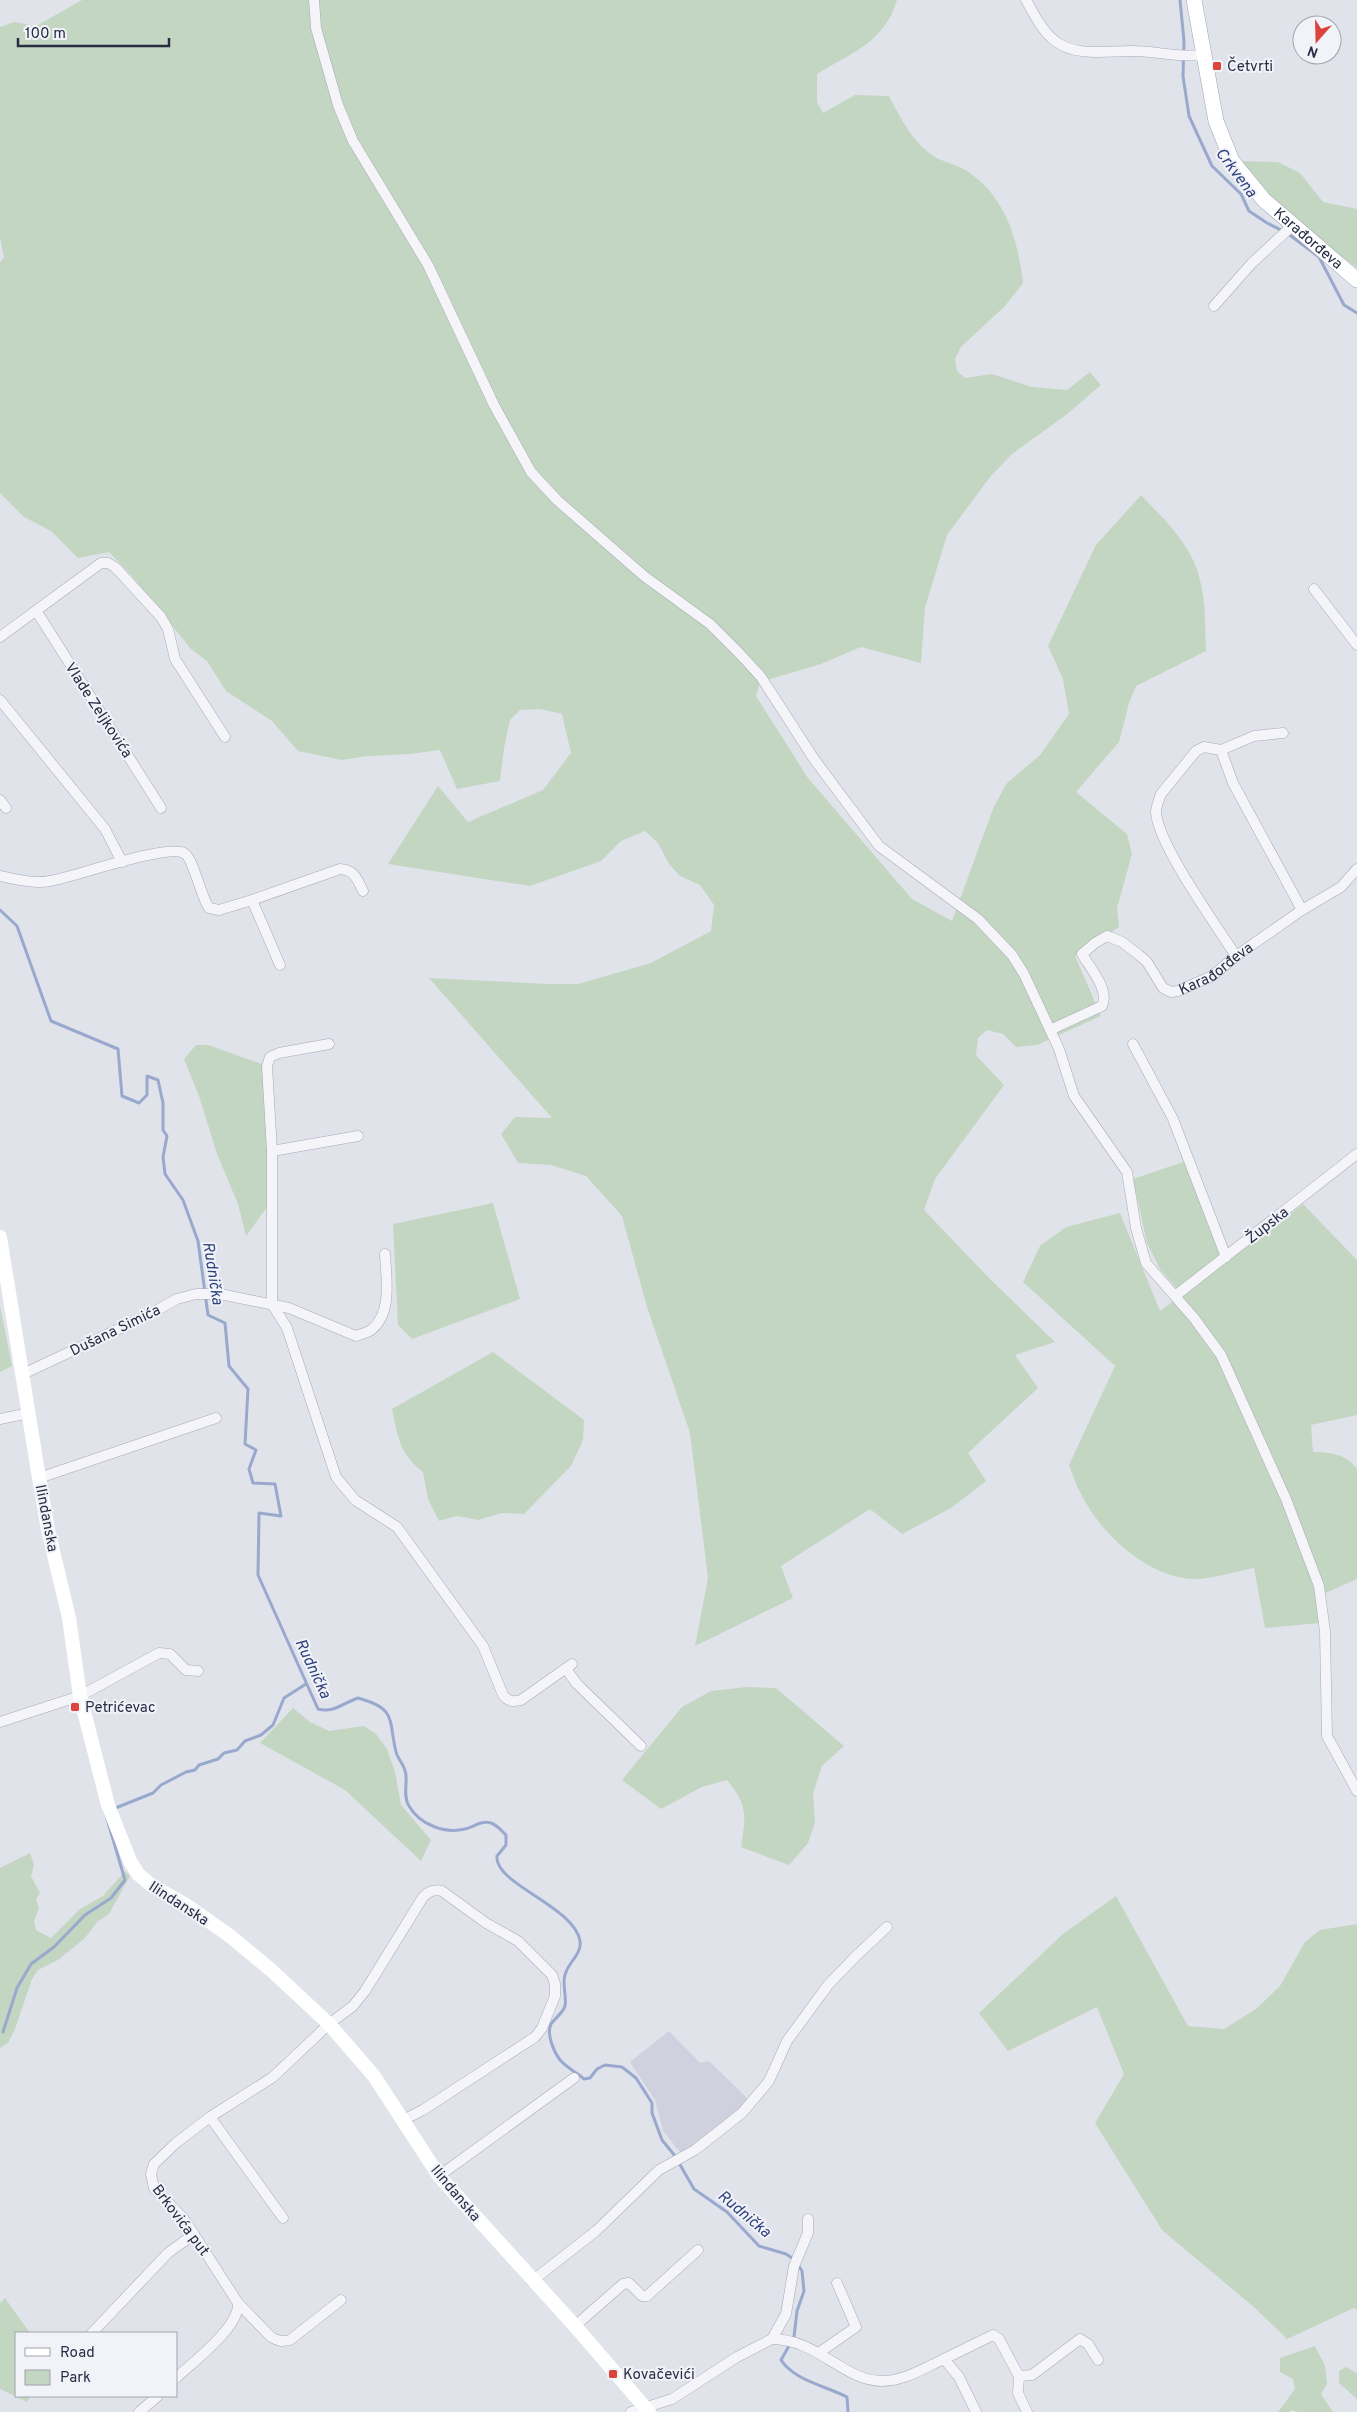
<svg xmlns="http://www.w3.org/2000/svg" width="1357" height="2412" font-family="Overpass,sans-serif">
  <rect width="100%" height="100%" fill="#e1e3eb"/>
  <path fill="#cfd2de" d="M669,2031L700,2063L709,2061L749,2100L694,2146L680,2152L663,2131L655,2100L630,2062Z"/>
  <g fill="#c3d6c2">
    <path d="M82,0H897C885,42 851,53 817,74V102L823,113L855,95L889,96C900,117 912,141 932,155C942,162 956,164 967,171C1005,196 1018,239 1023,283L1005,306L961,347L955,359L957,371L965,378L992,374L1032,387L1067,390L1090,372L1101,385L1066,415L1012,454L990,477L947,535L925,608L921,663L861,647L821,664L760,682L756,696L808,778L912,899L952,921L993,809L1006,784L1040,755L1069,714L1063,679L1048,646L1096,545L1141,495C1160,515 1183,537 1194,562C1206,589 1205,622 1206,651L1136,686L1129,703L1119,742L1076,792L1127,834L1132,854L1117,908L1119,927L1075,956L1101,1016L1037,1045L1016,1047L1003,1034L987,1030L978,1038L976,1055L1004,1085L935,1179L924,1210L988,1277L1055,1342L1015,1355L1038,1388L968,1453L986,1481L951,1508L902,1534L870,1509L781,1566L793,1598L695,1646L708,1578L690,1433L647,1307L622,1216L586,1176L551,1165L518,1163L501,1134L515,1117L552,1118L429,978L548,984H578L651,963L711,931L714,905L700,885L680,876L669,864L658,843L645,831L621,841L601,861L530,886L388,864L438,786L468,822L543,790L571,753L562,714L540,709L520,710L510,720L504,748L500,781L457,789L440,750L410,754L368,756L341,760L298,751L272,721L226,691L207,661L191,649L132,576L109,552L78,558L51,531L24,517L0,493V262L4,258L0,237V27L14,22L36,26Z"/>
    <path d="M1232,161L1278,162L1300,173L1323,202L1357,209V268L1264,200Z"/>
    <path d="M196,1045H208L267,1066L272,1200L246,1236L238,1204L217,1154L199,1096L184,1059Z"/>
    <path d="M1186,1161L1223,1255L1177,1289L1160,1269L1147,1243L1133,1179Z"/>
    <path d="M493,1203L520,1299L412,1339L398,1325L393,1224Z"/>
    <path d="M1303,1204L1357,1260V1415L1311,1425L1313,1452C1332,1453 1345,1453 1357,1469V1579L1321,1595L1320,1623L1265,1628L1254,1568C1238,1571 1208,1580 1193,1579C1147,1577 1101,1534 1081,1494C1076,1485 1073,1475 1069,1465L1115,1366L1023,1282L1040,1246L1066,1227L1120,1213L1160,1311Z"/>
    <path d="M0,1306L12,1366L0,1372Z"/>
    <path d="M493,1352L584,1420L583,1440L571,1466L524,1514L502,1513L478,1520L457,1516L439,1521L428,1499L423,1472C399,1454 398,1436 392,1409Z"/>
    <path d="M747,1687L776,1688L844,1746L822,1766L813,1793L815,1822L808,1843L789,1865L741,1847C746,1816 748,1805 727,1780L702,1787L661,1809L622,1780L682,1707L711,1691Z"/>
    <path d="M293,1708L310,1722L329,1731L364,1726L376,1734L387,1749L395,1772L401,1805L431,1840L421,1861L345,1790L260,1743Z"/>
    <path d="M30,1853L34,1865L31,1876L40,1893L36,1899L39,1909L34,1921L36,1930L51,1938L80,1909L103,1896L125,1871L130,1876L109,1914L98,1921L85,1938L58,1960L38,1970L32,1979L15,2029L8,2043L0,2048V1868Z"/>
    <path d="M1116,1896L1188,2026L1224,2029L1256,2009L1280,1986L1305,1942L1320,1930L1357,1924V2310L1354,2308L1287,2339L1255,2308L1162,2230L1095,2123L1124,2074L1097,2007L1008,2051L979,2013L1063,1934Z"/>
    <path d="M5,2298L30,2333H16V2396H31L27,2402L0,2389V2303Z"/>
    <path d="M1315,2346L1325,2366L1327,2384L1321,2394L1333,2412H1299L1291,2410L1289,2412H1278L1295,2389L1293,2379L1280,2372V2358Z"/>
    <path d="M1346,2367L1357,2373V2399L1339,2383V2371Z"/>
  </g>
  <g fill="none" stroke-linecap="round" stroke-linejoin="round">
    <g stroke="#99a9ce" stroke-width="3">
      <path d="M1180,0L1184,41L1183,76L1189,116L1212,166L1241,194L1249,211L1267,223L1287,233L1319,257L1344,305L1357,313"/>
      <path d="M0,910L17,926L51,1021L118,1049L122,1096L139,1103L147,1095V1076L158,1080L163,1103V1130L167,1136L163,1157L165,1174L183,1200L198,1241L208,1315L225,1323L229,1366L248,1389L245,1444L256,1450L249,1469L253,1483L275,1484L281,1516L259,1513L258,1575L318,1709C334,1713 343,1703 358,1698C397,1709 388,1718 396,1752C398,1760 406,1766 406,1776C407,1785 403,1797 409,1806C420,1825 445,1834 465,1829C474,1827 481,1820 491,1823C497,1825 502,1831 506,1835V1845L497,1856C494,1884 574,1906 580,1941C582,1953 570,1961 566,1972C561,1982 567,1995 565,2006C563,2013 555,2018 551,2024C546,2034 554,2052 560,2060C566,2067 577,2073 584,2079L590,2078L597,2069L605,2065L622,2067L636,2078L652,2103V2113L662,2140L675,2156L694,2189L727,2212L759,2246L786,2254L795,2260L802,2271L804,2291L797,2311L794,2337L781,2360C795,2381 826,2386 847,2397L848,2412"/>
      <path d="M113,1809L153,1793L161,1785L186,1772L195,1770L199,1765L218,1759L224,1753L237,1750L245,1741L261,1735L273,1725L284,1698L306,1684"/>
      <path d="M3,2032L17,1988L31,1964L54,1947L85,1915L111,1898L125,1880L105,1812"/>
    </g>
    <g stroke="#a6a9b6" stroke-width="11">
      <g id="street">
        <path d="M314,0L316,28L338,105L353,141L428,265L494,405L531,472L557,500L644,576L710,624L740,654L761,677L814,759L879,846L978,919L1012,955L1024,974L1059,1049L1074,1096L1127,1172L1136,1228L1146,1263L1194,1318L1221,1355L1286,1499L1319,1586L1325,1632L1327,1736L1357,1791"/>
        <path d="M1026,0C1034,14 1042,31 1055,41C1076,57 1106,51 1131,51C1156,51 1179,58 1204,55"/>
        <path d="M1214,306L1252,263L1293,225"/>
        <path d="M1314,589L1357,645"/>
        <path d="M37,612L161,808"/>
        <path d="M0,637L101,563H108L115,567L161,617L168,629L175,659L225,737"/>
        <path d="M0,700L105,829L122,862"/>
        <path d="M1221,750L1233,783L1302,910"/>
        <path d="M0,800L6,808"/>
        <path d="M0,876C16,879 33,884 50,881C74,877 166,844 184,853C193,857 201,897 209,908L219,910L252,900L280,965"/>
        <path d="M252,900L340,869C355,870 357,879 363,891"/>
        <path d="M1236,956C1216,925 1159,846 1156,813C1156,806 1159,800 1161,794L1196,751L1204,747L1221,750L1254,736L1283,733"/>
        <path id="s1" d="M1050,1030L1102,1006C1110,990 1090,968 1082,954L1095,943L1107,936L1122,942L1139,955L1147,962L1163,988L1171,992L1178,991L1212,976L1236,956L1302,910L1341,887L1357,869"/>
        <path d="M329,1044L279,1053L270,1057L267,1066L272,1151V1304L287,1328L336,1477L355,1500L397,1527L483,1646L503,1695C509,1702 513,1702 521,1700L572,1664"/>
        <path d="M1133,1044L1173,1119L1226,1257"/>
        <path d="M272,1151L358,1136"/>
        <path d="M1175,1296L1357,1154"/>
        <path d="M23,1374L142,1318L177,1299L196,1294H220L289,1308L356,1336C361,1334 367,1333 371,1330C393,1313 386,1277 385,1254"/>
        <path d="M0,1419L29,1413"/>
        <path d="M39,1478L216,1418"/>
        <path d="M566,1669L577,1684L641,1746"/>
        <path d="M0,1722L80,1696L159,1653L170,1654L186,1670L198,1671"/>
        <path d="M210,2117L283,2218"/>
        <path d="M439,2176L574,2078"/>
        <path d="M532,2281L596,2231L659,2170L695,2150L742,2113L769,2081L787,2041L828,1985L857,1955L887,1927"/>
        <path d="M238,2303L271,2337C278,2341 282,2342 290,2340L341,2300"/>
        <path d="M575,2326L623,2284L629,2283L642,2296H647L698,2250"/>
        <path d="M92,2333L168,2253L194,2234"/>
        <path d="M772,2339C817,2339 844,2381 882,2381C904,2381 924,2368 944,2359L959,2377L976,2412"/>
        <path d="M820,2352L856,2327L837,2283"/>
        <path d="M944,2359L993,2335L999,2339L1019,2376L1032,2375L1080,2339L1088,2344L1098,2360"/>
        <path d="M1019,2376L1018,2393L1027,2412"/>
        <path d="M176,2378C193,2362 240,2327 238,2303L184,2219L154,2188L151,2174L154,2164L176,2143L210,2117L273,2077L329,2024L353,2006L365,1991L423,1897C429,1891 434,1889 442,1891L486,1923L518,1941L552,1975L555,1984V1996L542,2028L535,2037L423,2110L403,2120"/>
        <path d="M139,2412L158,2396"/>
        <path d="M631,2412L672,2399L737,2357L772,2339L786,2314L794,2266L808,2233V2219"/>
      </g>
    </g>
    <g stroke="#a0a5b8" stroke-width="16">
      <g id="primary">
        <path id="s2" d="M1194,0L1216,121L1232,161L1264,200L1357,280"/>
      </g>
    </g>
    <use href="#street" stroke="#f5f5f9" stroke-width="10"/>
    <path stroke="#fff" stroke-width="14" d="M0,1237L39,1478L48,1530L69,1618L80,1696L108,1805L130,1861L138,1874L151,1885L186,1905L230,1936L271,1970L329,2024L374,2076L439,2176L575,2326L649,2412"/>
    <use href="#primary" stroke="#fff" stroke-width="15"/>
  </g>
  <g fill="#db433c" stroke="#f1f3f8" stroke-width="2">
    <rect x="1212" y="61" width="10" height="10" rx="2.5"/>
    <rect x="70" y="1702" width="10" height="10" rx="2.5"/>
    <rect x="608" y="2369" width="10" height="10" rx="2.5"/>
  </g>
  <g text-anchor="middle" stroke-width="4" stroke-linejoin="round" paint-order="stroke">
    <g font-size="15" fill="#282d45" stroke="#f1f3f8" text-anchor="start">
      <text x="1227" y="71">Četvrti</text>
      <text x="85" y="1712">Petrićevac</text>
      <text x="623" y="2379">Kovačevići</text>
    </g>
    <g font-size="15" fill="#282d45" stroke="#f1f3f8">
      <text dy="5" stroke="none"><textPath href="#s2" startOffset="275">Karađorđeva</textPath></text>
      <text transform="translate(99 710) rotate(57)" y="5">Vlade Zeljkovića</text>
      <text dy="5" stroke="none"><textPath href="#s1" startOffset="285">Karađorđeva</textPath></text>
      <text transform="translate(1267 1225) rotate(-38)" y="5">Župska</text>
      <text transform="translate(115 1330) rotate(-26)" y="5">Dušana Simića</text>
      <text transform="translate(47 1518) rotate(79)" y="5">Ilindanska</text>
      <text transform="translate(179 1903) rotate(33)" y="5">Ilindanska</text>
      <text transform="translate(456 2193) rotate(50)" y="5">Ilindanska</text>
      <text transform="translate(181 2220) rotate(53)" y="5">Brkovića put</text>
    </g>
    <g font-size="16" font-style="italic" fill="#2e427d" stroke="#f1f3f8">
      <text transform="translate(1237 172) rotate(53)" y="6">Crkvena</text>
      <text transform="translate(214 1273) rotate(81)" y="6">Rudnička</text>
      <text transform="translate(314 1668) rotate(65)" y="6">Rudnička</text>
      <text transform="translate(745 2213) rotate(40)" y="6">Rudnička</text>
    </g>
  </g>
  <rect x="15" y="2332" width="162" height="65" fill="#f1f3f8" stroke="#a1a4b0"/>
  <rect x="25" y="2348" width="25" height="8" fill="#ffffff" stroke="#a1a4b0"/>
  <text x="60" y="2357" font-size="15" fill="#282d45">Road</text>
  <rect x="25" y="2370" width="25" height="15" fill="#c3d6c2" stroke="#a1a4b0"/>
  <text x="60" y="2382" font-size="15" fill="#282d45">Park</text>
  <g transform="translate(1317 40) rotate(200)"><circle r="24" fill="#f1f3f8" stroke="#a1a4b0"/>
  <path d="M0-4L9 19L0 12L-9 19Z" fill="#db433c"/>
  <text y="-8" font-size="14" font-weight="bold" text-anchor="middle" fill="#282d45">N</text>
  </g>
  <path d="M18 38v8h151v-8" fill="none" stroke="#282d45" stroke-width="2.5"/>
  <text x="25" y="38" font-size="15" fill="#282d45" stroke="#f1f3f8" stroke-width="4" paint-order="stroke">100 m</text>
</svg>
